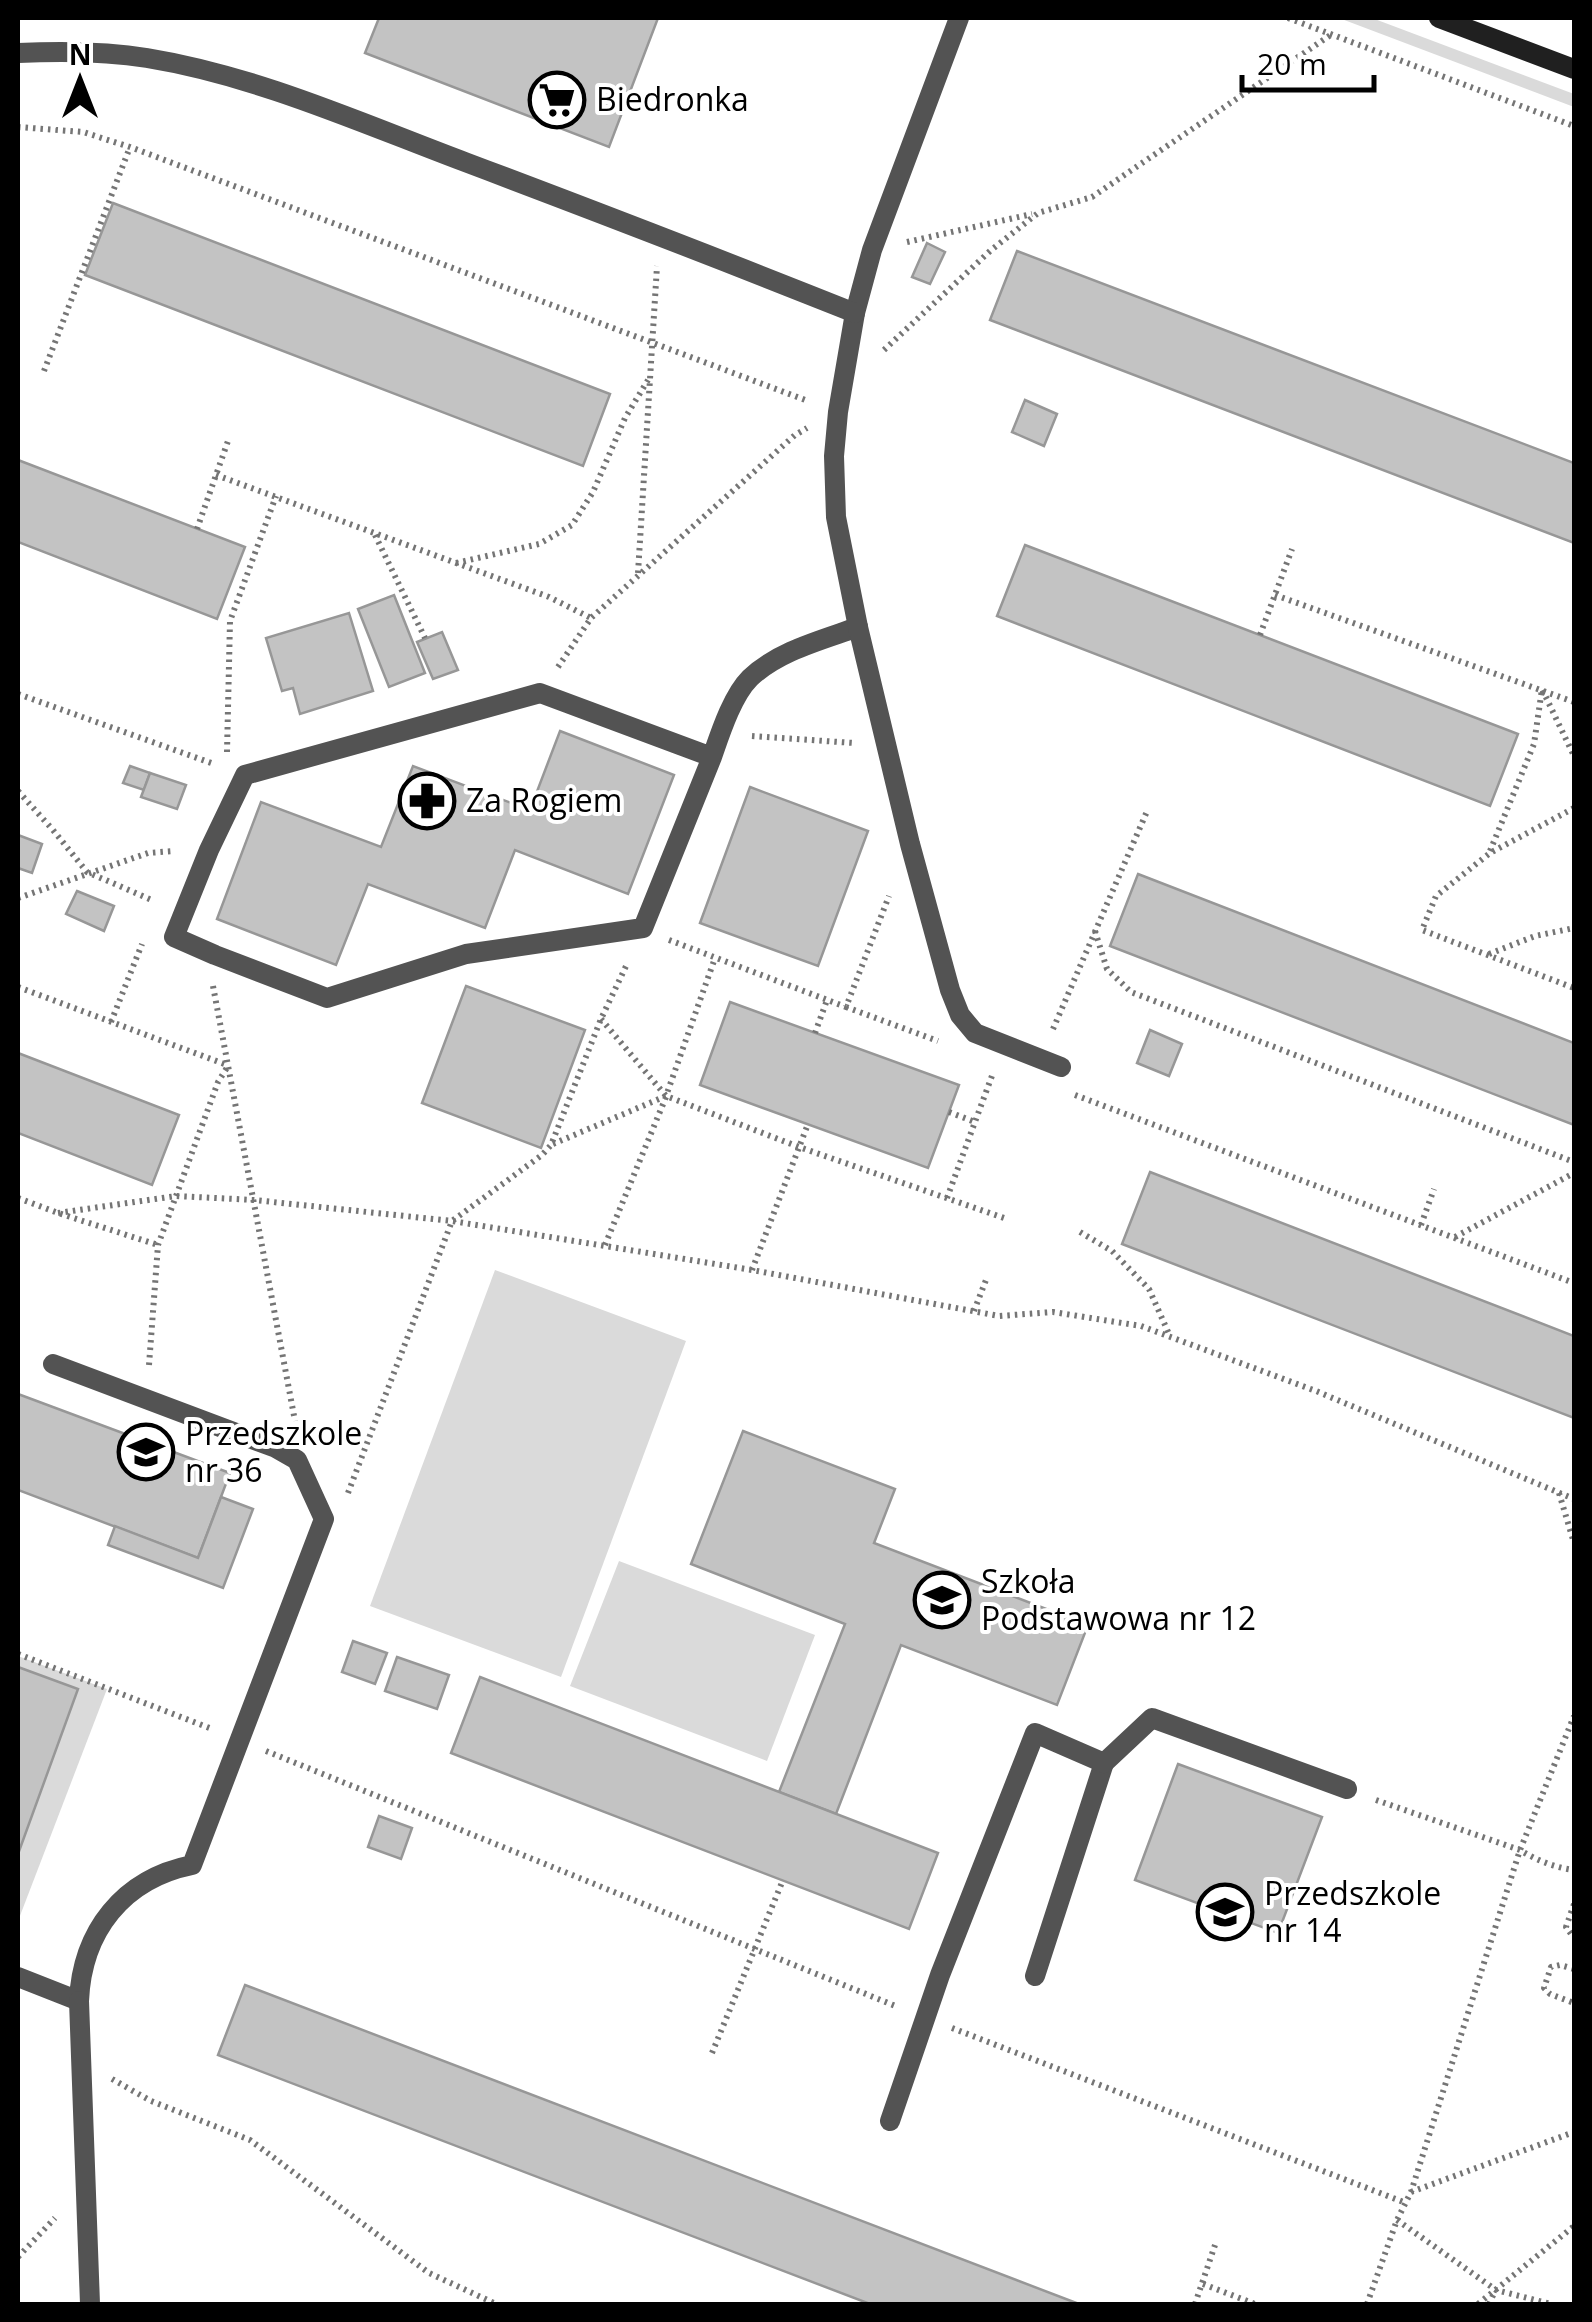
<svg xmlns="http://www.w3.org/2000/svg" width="1592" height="2322" font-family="'Open Sans',sans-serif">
  <rect width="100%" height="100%" fill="#fff"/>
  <g fill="#dadada">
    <path d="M1339,18H1372L1574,94V107Z"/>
    <path d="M495,1270L686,1341L561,1677L370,1606Z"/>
    <path d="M619,1561L815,1635L767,1761L570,1686Z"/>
    <path d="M18,1656L107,1689L18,1921Z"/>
  </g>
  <g fill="#c3c3c3" stroke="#979797" stroke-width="2.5">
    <path d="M379,18H658L609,147L365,53Z"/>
    <path d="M113,203L610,394L583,466L85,275Z"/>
    <path d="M927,243L945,252L930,284L912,277Z"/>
    <path d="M1017,251L1574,463V543L990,320Z"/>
    <path d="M1025,400L1057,414L1044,446L1012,432Z"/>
    <path d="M18,460L245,547L217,619L18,542Z"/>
    <path d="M1025,545L1518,734L1490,806L997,616Z"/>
    <path d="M394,595L425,673L389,687L358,609Z"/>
    <path d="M349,613L373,691L300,714L293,688L282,691L266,638Z"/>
    <path d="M442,632L458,670L433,679L417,642Z"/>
    <path d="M560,731L674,775L628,894L515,850L485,928L368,884L336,965L217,919L261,802L381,847L413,766L530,810Z"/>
    <path d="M130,766L150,773L144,790L123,783Z"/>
    <path d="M150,773L186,785L177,809L141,797Z"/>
    <path d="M750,787L868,831L818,966L700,923Z"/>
    <path d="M18,835L42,844L32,873L18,868Z"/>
    <path d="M1138,874L1574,1043V1125L1110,946Z"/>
    <path d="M77,891L114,906L104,931L66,914Z"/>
    <path d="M466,986L585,1030L541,1148L422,1103Z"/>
    <path d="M730,1002L959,1085L928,1168L700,1085Z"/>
    <path d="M1150,1030L1182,1044L1169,1076L1137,1063Z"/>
    <path d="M18,1053L179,1115L152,1185L18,1133Z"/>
    <path d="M1150,1172L1574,1336V1418L1122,1244Z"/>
    <path d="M18,1394L230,1473L198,1558L18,1490Z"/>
    <path d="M743,1431L895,1489L874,1543L1088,1625L1057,1705L901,1645L836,1814L779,1792L845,1624L691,1564Z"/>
    <path d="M221,1497L253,1509L223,1588L108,1545L115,1526L198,1558Z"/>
    <path d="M353,1641L387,1653L375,1684L342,1672Z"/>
    <path d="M397,1657L449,1675L437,1709L385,1691Z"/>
    <path d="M18,1667L78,1689L18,1854Z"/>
    <path d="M480,1677L938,1853L909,1929L451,1753Z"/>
    <path d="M1178,1764L1322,1817L1278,1933L1135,1880Z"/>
    <path d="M379,1816L412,1828L401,1859L368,1847Z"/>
    <path d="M245,1985L1079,2304H870L218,2055Z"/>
  </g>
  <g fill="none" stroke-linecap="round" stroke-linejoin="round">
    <g stroke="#757575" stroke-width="6" stroke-dasharray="2.5 5" stroke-linecap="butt">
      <path d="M1288,18L1574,126"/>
      <path d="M18,127L83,132L130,147L808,401"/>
      <path d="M907,242L1032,214"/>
      <path d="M884,350L990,251L1038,213L1092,197L1332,34"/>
      <path d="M44,371L130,147"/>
      <path d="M216,475L549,597L591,618"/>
      <path d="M197,529L228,441"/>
      <path d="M375,535L425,638"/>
      <path d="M456,563L539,544L572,525L593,492L625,418L648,380"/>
      <path d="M638,573L657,266"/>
      <path d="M1275,595L1574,702"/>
      <path d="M1260,635L1292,549"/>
      <path d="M558,667L591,618L795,435L807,428"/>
      <path d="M18,694L214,764"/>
      <path d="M752,736L854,743"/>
      <path d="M227,752L230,621L276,496"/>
      <path d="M18,791L53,830L87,872L154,901"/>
      <path d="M1574,808L1490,853L1436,896L1422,930L1574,988"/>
      <path d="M1490,851L1534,744L1542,689L1574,756"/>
      <path d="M18,898L148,853L174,851"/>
      <path d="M1095,931L1107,969L1131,992L1574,1162"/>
      <path d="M669,940L846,1007L889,896"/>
      <path d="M1489,954L1535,936L1574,928"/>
      <path d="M213,986L295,1421"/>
      <path d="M18,987L227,1065"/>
      <path d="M846,1007L938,1041"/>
      <path d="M601,1019L666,1096L799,1147L1007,1219"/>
      <path d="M111,1022L142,944"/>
      <path d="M1053,1029L1148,809"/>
      <path d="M815,1033L827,1000"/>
      <path d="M1075,1095L1574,1283"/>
      <path d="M949,1112L975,1122"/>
      <path d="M553,1144L666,1096L715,958"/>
      <path d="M18,1198L58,1213L158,1245"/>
      <path d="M947,1198L993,1073"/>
      <path d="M58,1213L176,1196L254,1200L452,1221L752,1270L999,1316L1053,1312L1141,1326L1316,1391L1574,1499"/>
      <path d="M1421,1225L1434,1189"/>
      <path d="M1080,1232L1112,1251L1149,1289L1169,1334"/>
      <path d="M1455,1237L1574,1173"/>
      <path d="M605,1245L666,1097"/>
      <path d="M752,1270L808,1124"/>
      <path d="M974,1311L986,1280"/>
      <path d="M149,1365L158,1245L218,1082L228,1066"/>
      <path d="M348,1493L452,1221L542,1155L551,1145L601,1019L627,964"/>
      <path d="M1559,1493L1574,1543"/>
      <path d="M18,1654L212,1729"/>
      <path d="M266,1751L898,2007"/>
      <path d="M1376,1800L1520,1850C1536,1860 1556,1868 1574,1870"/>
      <path d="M1574,1904L1566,1927L1571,1934L1574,1935"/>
      <path d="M1574,1969L1560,1965L1551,1967L1544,1988L1550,1994L1574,2003"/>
      <path d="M952,2028L1406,2203"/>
      <path d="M712,2053L783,1880"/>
      <path d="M112,2079L151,2101L250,2140L429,2273L496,2304"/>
      <path d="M1411,2192L1574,2132"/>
      <path d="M1397,2220L1496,2290L1551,2304"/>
      <path d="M18,2257L55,2218"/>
      <path d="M1203,2284L1255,2304"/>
      <path d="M1195,2304L1215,2245"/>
      <path d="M1367,2304L1397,2220L1411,2192L1520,1850L1574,1716"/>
      <path d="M1478,2304L1574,2226"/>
      <path d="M1489,2304L1495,2291"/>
    </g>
    <g stroke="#535353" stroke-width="20">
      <path d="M712,757L540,693L245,775L209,850L174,937L215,955L327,998L466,954L643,928L712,757C720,734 732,696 750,678C778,651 822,640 858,627"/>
      <path d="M1035,1976L1104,1763"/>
      <path d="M18,1977L79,2001C82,1931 123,1879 192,1865L324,1519L297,1460L276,1448L53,1364"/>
      <path d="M890,2121L940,1975L1035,1733L1104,1763L1152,1718L1347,1789"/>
    </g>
    <g stroke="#535353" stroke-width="20">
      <path d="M959,18L872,250L855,313L838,412L834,456L836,517L858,627L910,844L950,990L960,1015L975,1033L1061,1067"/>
      <path d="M18,53C61,51 104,51 147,58C257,76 361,123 465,162C595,211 725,261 855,313"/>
      <path d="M79,2001L90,2304"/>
    </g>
    <path stroke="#202020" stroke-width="20" d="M1439,18L1574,69"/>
  </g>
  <defs>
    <g id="supermarket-ring" transform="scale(2.875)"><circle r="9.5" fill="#fff" stroke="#000" stroke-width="1.5"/><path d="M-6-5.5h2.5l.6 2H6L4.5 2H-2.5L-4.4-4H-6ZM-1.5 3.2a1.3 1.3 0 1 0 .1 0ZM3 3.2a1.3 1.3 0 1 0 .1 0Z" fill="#000"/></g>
    <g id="pharmacy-ring" transform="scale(2.875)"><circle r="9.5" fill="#fff" stroke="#000" stroke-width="1.5"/><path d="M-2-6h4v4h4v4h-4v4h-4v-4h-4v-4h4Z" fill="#000"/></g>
    <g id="school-ring" transform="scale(2.875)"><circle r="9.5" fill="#fff" stroke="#000" stroke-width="1.5"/><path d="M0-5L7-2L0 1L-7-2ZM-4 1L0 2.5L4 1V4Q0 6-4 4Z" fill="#000"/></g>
  </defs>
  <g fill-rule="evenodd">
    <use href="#supermarket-ring" x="557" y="100"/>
    <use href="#pharmacy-ring" x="427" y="801"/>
    <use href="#school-ring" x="146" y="1452"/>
    <use href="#school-ring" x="942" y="1600"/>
    <use href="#school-ring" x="1225" y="1912"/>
  </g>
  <g text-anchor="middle" stroke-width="8" stroke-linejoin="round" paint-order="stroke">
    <g font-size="32" fill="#000" stroke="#fff" text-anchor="start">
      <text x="596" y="111">Biedronka</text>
      <text x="466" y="812">Za Rogiem</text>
      <text x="185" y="1445">Przedszkole<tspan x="185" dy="37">nr 36</tspan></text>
      <text x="981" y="1593">Szkoła<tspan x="981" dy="37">Podstawowa nr 12</tspan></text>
      <text x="1264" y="1905">Przedszkole<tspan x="1264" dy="37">nr 14</tspan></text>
    </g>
  </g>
  <rect width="1592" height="2322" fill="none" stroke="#000000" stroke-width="40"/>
  <g transform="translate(80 80)" stroke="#ffffff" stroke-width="8" paint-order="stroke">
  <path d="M0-8L18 38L0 25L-18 38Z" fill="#000000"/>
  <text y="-15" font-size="28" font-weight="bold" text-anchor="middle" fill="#000000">N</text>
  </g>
  <path d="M1242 75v15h132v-15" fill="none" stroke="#000000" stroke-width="5"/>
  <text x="1257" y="75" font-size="30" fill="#000000" stroke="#ffffff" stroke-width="8" paint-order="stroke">20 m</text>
</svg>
